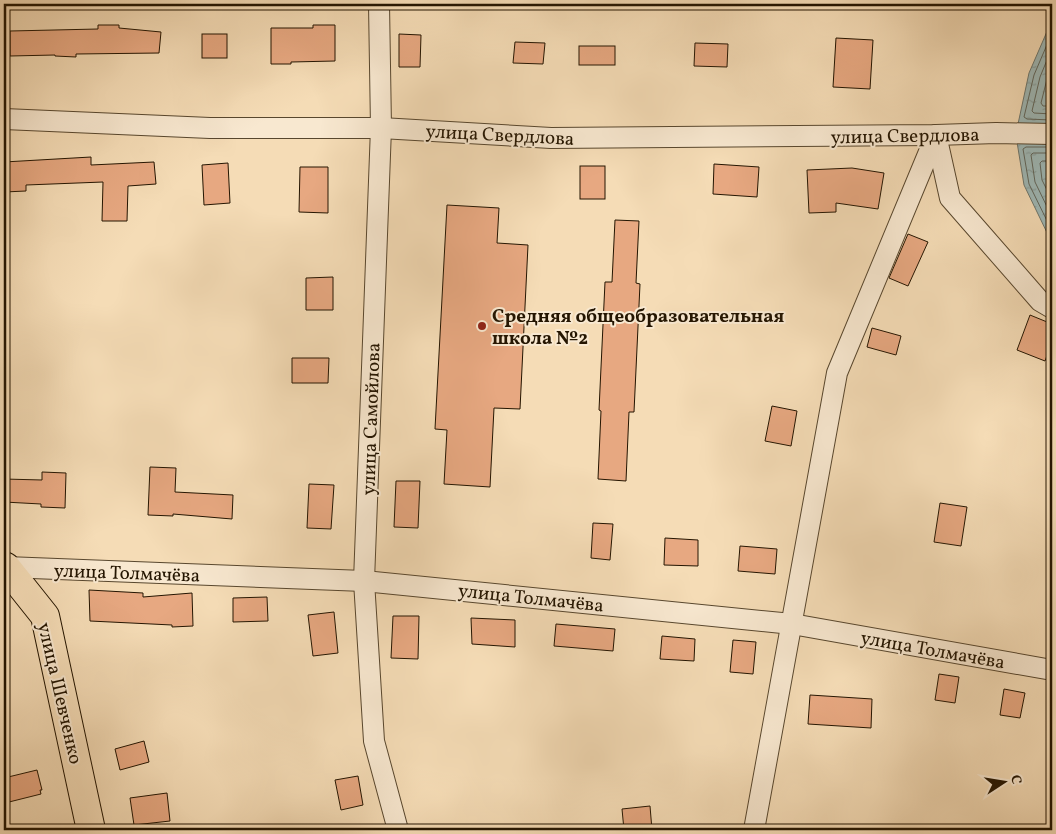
<svg xmlns="http://www.w3.org/2000/svg" width="1056" height="834" font-family="Vollkorn,serif">
  <defs>
    <pattern id="water-ripples" width="26" height="14" patternUnits="userSpaceOnUse" patternTransform="scale(1.25)"><rect width="26" height="14" fill="#9fb9b7"/><path d="M2 4q2-2 4 0t4 0M15 11q2-2 4 0t4 0" fill="none" stroke="#899e9c"/></pattern>
  </defs>
  <rect width="100%" height="100%" fill="#f5dcb6"/>
  <filter id="stains"><feTurbulence type="fractalNoise" baseFrequency=".004" numOctaves="4"/><feColorMatrix values="0 0 0 0 .2 0 0 0 0 .09 0 0 0 0 .02 0 0 0 .5 -.17"/></filter>
  <radialGradient id="worn" r=".72"><stop offset=".6" stop-color="#630" stop-opacity="0"/><stop offset="1" stop-color="#630" stop-opacity=".3"/></radialGradient>
  <g fill="url(#water-ripples)" stroke="#6e776e">
    <path d="M1052,20V125L1018,124L1029,73Z"/>
    <path d="M1017,142H1052V243L1024,185Z"/>
  </g>
  <g fill="none" stroke-linecap="round" stroke-linejoin="round">
    <g stroke="#62675c" stroke-width="1">
      <path d="M1052,33L1034,75L1024,117L1027,119L1052,120"/>
      <path d="M1052,48L1040,77L1032,111L1034,113L1052,114"/>
      <path d="M1052,67L1047,79L1041,103L1043,106H1052"/>
      <path d="M1052,147H1026L1023,149L1029,184L1052,231"/>
      <path d="M1052,153H1033L1031,155L1035,182L1052,217"/>
      <path d="M1052,161H1042L1040,163L1042,180L1052,200"/>
    </g>
  </g>
  <g fill="#e7a881" stroke="#241501">
    <path d="M98,25H119V28L161,32L159,53L76,54V57L55,56V55L10,56V31L98,29Z"/>
    <path d="M313,25H335V61L291,62V64H271V28H313Z"/>
    <rect x="202" y="34" width="25" height="24"/>
    <path d="M399,34L421,35L420,67H399Z"/>
    <path d="M836,38L873,40L870,89L833,87Z"/>
    <path d="M515,42L545,43L543,64L513,63Z"/>
    <path d="M695,43L728,44L727,67L694,66Z"/>
    <rect x="579" y="46" width="36" height="19"/>
    <path d="M91,157V165L154,162L156,184L128,186L127,221H102L103,182L26,185V191L4,192V162Z"/>
    <path d="M228,163L230,203L204,205L202,165Z"/>
    <path d="M714,164L759,167L757,197L713,194Z"/>
    <rect x="580" y="166" width="25" height="33"/>
    <path d="M300,167H328V213L299,212Z"/>
    <path d="M852,168L884,173L878,209L836,203V212L809,213L807,170Z"/>
    <path d="M447,205L499,208L497,243L528,245L520,409L494,408L490,487L444,484L447,430L435,429Z"/>
    <path d="M615,220L639,221L636,283L640,284L634,412H629L626,481L598,479L601,411L599,410L605,282H612Z"/>
    <path d="M908,234L928,242L908,286L889,278Z"/>
    <path d="M333,277V310H306V278Z"/>
    <path d="M1030,315L1052,324V342L1045,361L1017,350Z"/>
    <path d="M872,328L901,336L896,355L867,347Z"/>
    <path d="M292,358H329L328,383H292Z"/>
    <path d="M772,406L797,411L791,446L765,441Z"/>
    <path d="M150,467L176,468L175,492L233,495L232,519L173,514V516L148,515Z"/>
    <path d="M42,472L66,473L65,508L41,507V504L4,502V479L42,480Z"/>
    <path d="M396,481H420L418,528L394,527Z"/>
    <path d="M309,484L334,485L331,529L307,528Z"/>
    <path d="M940,503L967,507L961,546L934,542Z"/>
    <path d="M593,523L613,524L610,560L591,558Z"/>
    <path d="M665,538L698,540V566L664,565Z"/>
    <path d="M740,546L777,549L775,574L738,571Z"/>
    <path d="M89,590L143,593V597L192,593L193,626L172,627V625L90,621Z"/>
    <path d="M267,597L268,621L233,622V598Z"/>
    <path d="M334,612L338,653L313,656L308,615Z"/>
    <path d="M393,616H419L418,659L391,658Z"/>
    <path d="M471,618L515,620V647L472,644Z"/>
    <path d="M556,624L615,629L613,651L554,646Z"/>
    <path d="M662,636L695,639L694,661L660,659Z"/>
    <path d="M733,640L756,642L753,674L730,672Z"/>
    <path d="M939,674L959,677L955,703L935,700Z"/>
    <path d="M1004,689L1025,693L1020,718L1000,715Z"/>
    <path d="M810,695L872,699L871,728L808,724Z"/>
    <path d="M144,741L149,762L120,770L115,749Z"/>
    <path d="M37,770L42,790H40L41,794L9,802L4,778Z"/>
    <path d="M358,776L363,805L341,810L335,780Z"/>
    <path d="M167,793L170,821L134,825L130,798Z"/>
    <path d="M650,806L652,830H624L622,809Z"/>
  </g>
  <g fill="none" stroke-linecap="round" stroke-linejoin="round">
    <g stroke="#58472e" stroke-width="22">
      <g id="street">
        <path d="M379,4L381,128L364,581L374,741L398,830"/>
        <path d="M4,119L210,128H381L551,138L936,135L996,133L1052,134"/>
        <path d="M936,135L950,198L1040,301L1052,308"/>
        <path d="M6,567L364,581L792,624L1052,670"/>
        <path d="M754,830L837,373L936,135"/>
      </g>
    </g>
    <g stroke="#241501" stroke-width="30">
      <path id="primary" d="M4,566L6,567L45,616L91,830"/>
    </g>
    <use href="#street" stroke="#f8e8d0" stroke-width="20"/>
    <use href="#primary" stroke="#f5dcb6" stroke-width="28"/>
  </g>
  <circle fill="#8f2418" stroke="#f8e8d0" stroke-width="2" cx="482" cy="326" r="5"/>
  <g text-anchor="middle" stroke-width="4" stroke-linejoin="round" paint-order="stroke">
    <g font-size="19" fill="#241501" stroke="#f8e8d0">
      <text transform="translate(500 134) rotate(3)" y="7">улица Свердлова</text>
      <text transform="translate(905 135) rotate(-1)" y="7">улица Свердлова</text>
      <text transform="translate(370 419) rotate(-88)" y="7">улица Самойлова</text>
      <text transform="translate(127 572) rotate(2)" y="7">улица Толмачёва</text>
      <text transform="translate(531 597) rotate(6)" y="7">улица Толмачёва</text>
      <text transform="translate(933 649) rotate(10)" y="7">улица Толмачёва</text>
      <text transform="translate(61 693) rotate(77)" y="7">улица Шевченко</text>
    </g>
    <g font-size="19" font-weight="bold" fill="#241501" stroke="#f8e8d0" text-anchor="start">
      <text x="492" y="322">Средняя общеобразовательная<tspan x="492" dy="22">школа №2</tspan></text>
    </g>
  </g>
  <rect width="1056" height="834" fill="none" stroke="#f5dcb6" stroke-width="20"/>
  <rect x="5" y="5" width="1046" height="824" fill="none" stroke="#241501" stroke-width="2.5"/>
  <rect x="10" y="10" width="1036" height="814" fill="none" stroke="#241501"/>
  <g transform="translate(1004 782) rotate(78)" stroke="#f8e8d0" stroke-width="4" paint-order="stroke">
  <path d="M0-4L9 19L0 12L-9 19Z" fill="#241501"/>
  <text y="-8" font-size="14" font-weight="bold" text-anchor="middle" fill="#241501">С</text>
  </g>
  <rect width="100%" height="100%" filter="url(#stains)"/>
  <rect width="100%" height="100%" fill="url(#worn)"/>
</svg>
